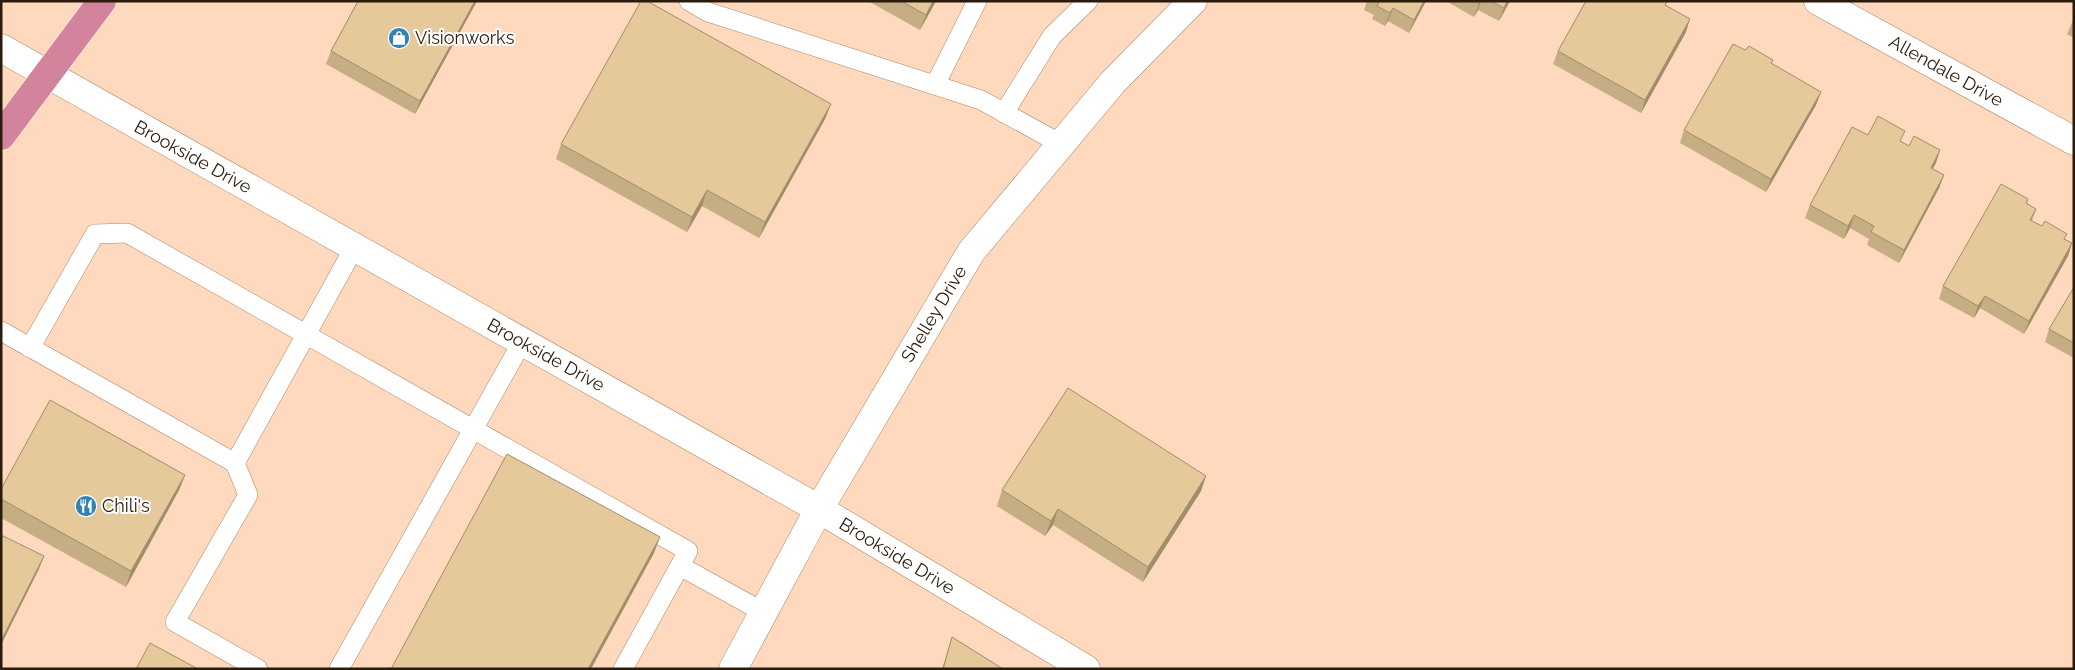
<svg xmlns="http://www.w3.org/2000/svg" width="2075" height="670" font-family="Raleway,sans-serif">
  <rect width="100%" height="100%" fill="#fed9bd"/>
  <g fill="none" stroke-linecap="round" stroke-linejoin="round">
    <g stroke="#b08664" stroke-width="20">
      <g id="lane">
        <path d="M689,1L708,12L981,100L1061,144"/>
        <path d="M935,85L977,1"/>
        <path d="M1004,113L1052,36L1088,1"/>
        <path d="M1,331L235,463L354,248"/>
        <path d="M30,348L95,234L127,233L688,551L623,669"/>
        <path d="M235,463L248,495L175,622L258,669"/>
        <path d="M680,566L763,612"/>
        <path d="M339,669L522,342"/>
      </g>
    </g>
    <g stroke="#b08664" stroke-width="29">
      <g id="street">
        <path d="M1818,1L2074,141"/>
        <path d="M733,669L819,509L971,252L1113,82L1193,1"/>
      </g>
    </g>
    <g stroke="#b08664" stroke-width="29">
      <path id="secondary" d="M1,48L819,509L1086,669"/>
    </g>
    <g stroke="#fff" stroke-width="29">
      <path id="highway" d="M1,136L102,1"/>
    </g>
    <use href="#lane" stroke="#fff" stroke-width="19"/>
    <use href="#street" stroke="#fff" stroke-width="28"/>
    <use href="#secondary" stroke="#fff" stroke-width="28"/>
    <use href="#highway" stroke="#d3849c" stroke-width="28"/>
  </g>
  <g fill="#c5ad84">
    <path d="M358,1H477L415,114L326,64L331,51Z"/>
    <path d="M868,1H936L920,30Z"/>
    <path d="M1367,1H1426L1409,33L1388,21L1385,26L1372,19L1374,15L1364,10Z"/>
    <path d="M1446,1H1510L1499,21L1478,10L1474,17Z"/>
    <path d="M1667,1L1666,5L1686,32L1641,113L1553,64L1558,51Z"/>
    <path d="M2074,18V38L2067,34Z"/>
    <path d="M1745,50L1772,64L1821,92L1816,105L1766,192L1680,143L1684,130Z"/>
    <path d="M831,104L825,119L759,238L702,206L687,232L556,159L561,144Z"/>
    <path d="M1868,135L1901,141L1936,163L1932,169L1944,175L1939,188L1899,263L1867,245L1869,239L1850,228L1844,239L1805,218L1810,205Z"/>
    <path d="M2028,199L2027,204L2036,209L2032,221L2072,243L2068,256L2024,334L1980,308L1974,318L1939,299L1943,286Z"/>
    <path d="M2074,287V358L2045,342L2049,329Z"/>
    <path d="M185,475L179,490L126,587L1,518V489Z"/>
    <path d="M1206,476L1201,491L1143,582L1053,525L1045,536L997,506L1002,490Z"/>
    <path d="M952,637L1003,669H942Z"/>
  </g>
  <g fill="#a08d6c">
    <path d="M475,1H477L415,114L420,101Z"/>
    <path d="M933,1H936L920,30L926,15Z"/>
    <path d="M1424,1H1426L1409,33L1414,20Z"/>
    <path d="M1480,1H1481L1478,10L1474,17Z"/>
    <path d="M1507,1H1510L1499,21L1504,8Z"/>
    <path d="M1393,8L1388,21L1385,26L1390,13Z"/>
    <path d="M1690,19L1686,32L1641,113L1645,100Z"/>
    <path d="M1821,92L1816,105L1766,192L1771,179Z"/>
    <path d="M831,104L825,119L759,238L765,222Z"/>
    <path d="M1940,150L1936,163L1926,181L1931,168Z"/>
    <path d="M1944,175L1939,188L1899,263L1904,250Z"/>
    <path d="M707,190L702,206L687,232L692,217Z"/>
    <path d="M1854,215L1850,228L1844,239L1848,226Z"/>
    <path d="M2072,243L2068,256L2024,334L2029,321Z"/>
    <path d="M1985,296L1980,308L1974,318L1978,306Z"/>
    <path d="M185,475L179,490L126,587L131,571Z"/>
    <path d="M1206,476L1201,491L1143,582L1148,567Z"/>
    <path d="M1058,509L1053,525L1045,536L1051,521Z"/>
    <path d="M660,537L654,553L591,669H588Z"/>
    <path d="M44,556L39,569L1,645V641Z"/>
  </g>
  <g fill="#e5c99a" stroke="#a08d6c">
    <path d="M358,1H475L420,101L331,51Z"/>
    <path d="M641,1H647L831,104L765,222L707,190L692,217L561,144Z"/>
    <path d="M901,1H933L926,15Z"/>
    <path d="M1377,1H1424L1414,20L1393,8L1390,13L1377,6L1379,3Z"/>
    <path d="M1474,1H1480L1479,4Z"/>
    <path d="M1491,1H1507L1504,8Z"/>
    <path d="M1586,1H1667L1665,5L1690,19L1645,100L1558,51Z"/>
    <path d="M1733,44L1745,50L1749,46L1773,60L1771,63L1821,92L1771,179L1684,130Z"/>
    <path d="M1878,116L1905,131L1900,141L1909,146L1914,136L1940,150L1931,168L1944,175L1904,250L1871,232L1874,226L1854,215L1848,226L1810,205L1852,127L1868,135Z"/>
    <path d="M2001,184L2028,199L2026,203L2036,209L2030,220L2042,226L2045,221L2067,234L2064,239L2072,243L2029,321L1985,296L1978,306L1943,286Z"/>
    <path d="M2074,287V343L2049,329Z"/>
    <path d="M1068,388L1206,476L1148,567L1058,509L1051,521L1002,490Z"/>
    <path d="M50,400L185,475L131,571L1,499V489Z"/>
    <path d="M507,454L660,537L588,669H391Z"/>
    <path d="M1,535L44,556L1,641Z"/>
    <path d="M952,637L1003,669H943Z"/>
    <path d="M150,643L198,669H136Z"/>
  </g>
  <defs>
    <g id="shop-disc" transform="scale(1.125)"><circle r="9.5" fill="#3382b4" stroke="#fff"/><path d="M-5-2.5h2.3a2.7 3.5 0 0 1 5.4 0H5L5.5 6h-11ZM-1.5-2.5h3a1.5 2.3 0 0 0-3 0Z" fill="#fff"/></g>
    <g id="restaurant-disc" transform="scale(1.125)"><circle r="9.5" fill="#3382b4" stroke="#fff"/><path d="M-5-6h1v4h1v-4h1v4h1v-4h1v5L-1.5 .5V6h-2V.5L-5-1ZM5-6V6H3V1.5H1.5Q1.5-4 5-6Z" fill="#fff"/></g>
  </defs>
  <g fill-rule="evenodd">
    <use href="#shop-disc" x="399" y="38"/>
    <use href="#restaurant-disc" x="86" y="506"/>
  </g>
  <g text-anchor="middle" stroke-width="4" stroke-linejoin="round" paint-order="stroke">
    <g font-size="18" fill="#2b1b0d" stroke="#fff" text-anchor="start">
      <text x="415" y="44">Visionworks</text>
      <text x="102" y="512">Chili's</text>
    </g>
    <g font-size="18" fill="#2b1b0d" stroke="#fff">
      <text transform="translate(1946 71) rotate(29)" y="6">Allendale Drive</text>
      <text transform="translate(193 157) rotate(29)" y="6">Brookside Drive</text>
      <text transform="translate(934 314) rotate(-59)" y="6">Shelley Drive</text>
      <text transform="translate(546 355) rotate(29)" y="6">Brookside Drive</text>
      <text transform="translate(897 556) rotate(31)" y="6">Brookside Drive</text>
    </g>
  </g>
  <rect width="2075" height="670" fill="none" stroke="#2b1b0d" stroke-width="5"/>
</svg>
